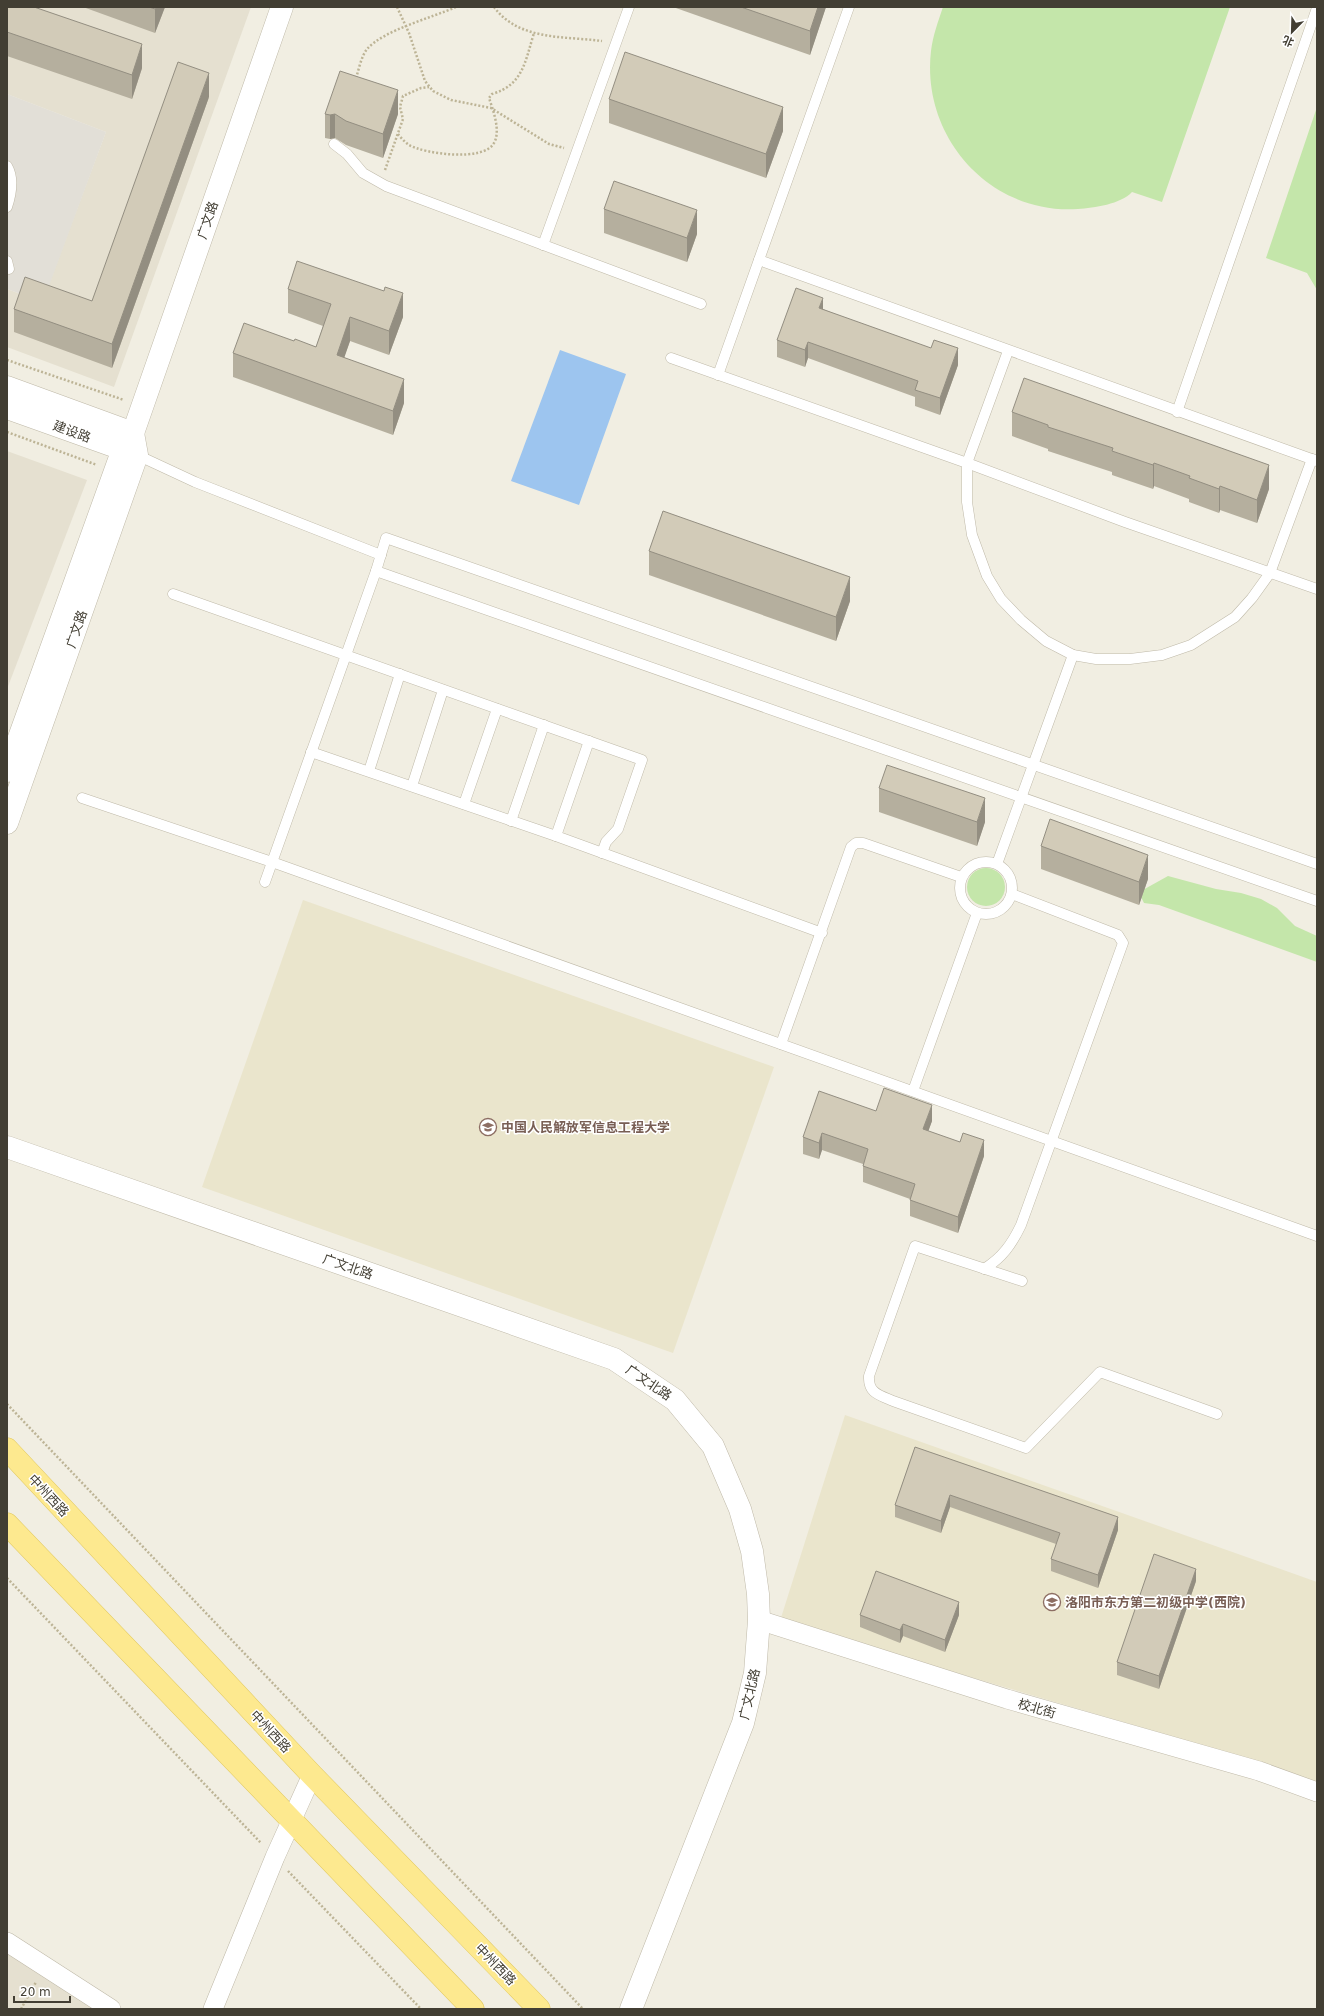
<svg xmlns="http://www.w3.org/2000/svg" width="1324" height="2016" font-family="'DejaVu Sans','Noto Sans SC',sans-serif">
  <rect width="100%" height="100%" fill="#f1eee2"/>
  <g fill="#e5e0d0">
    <path d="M7,7H251L114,387L7,347V289L42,302L106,132L7,94Z"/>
    <path d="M7,451L87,480L7,689Z"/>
    <path d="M7,1947L103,2009H7Z"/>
  </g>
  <path fill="#e2dfd7" d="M7,94L106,132L43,302L7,289Z"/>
  <g fill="#eae5cc">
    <path d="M303,900L774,1067L673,1353L202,1187Z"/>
    <path d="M845,1415L1317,1582V1782L1266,1764L780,1621Z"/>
  </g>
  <g fill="#c4e6aa">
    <path d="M943,7H1230L1162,202L1132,192C1121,204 1094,208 1078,209C990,215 921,137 931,51C933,35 938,22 943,7Z"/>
    <path d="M1317,107V290L1307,273L1266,258Z"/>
    <circle cx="986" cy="887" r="19"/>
    <path d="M1168,876L1216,889L1241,893L1261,899L1277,908L1295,926L1317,936V962L1159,905L1144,903L1141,897V891Z"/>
  </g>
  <path fill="#9dc5ef" d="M560,350L626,374L579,505L511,481Z"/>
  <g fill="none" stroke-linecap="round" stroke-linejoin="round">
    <g stroke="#bfb9a8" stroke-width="11">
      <g id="service">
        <path d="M334,144L347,154L363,173L386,186L701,304"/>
        <path d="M7,166C14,178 11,195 7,207"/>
        <path d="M543,245L629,7"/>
        <path d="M759,260L1317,461"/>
        <path d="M7,261L9,269"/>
        <path d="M1008,351L967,463V502L972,535L987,576L1001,599L1021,620L1046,641L1073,655L1096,659H1130L1162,655L1191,645L1235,617L1252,598L1270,573L1312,459"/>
        <path d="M671,358L967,463L1125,522L1317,589"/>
        <path d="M718,375L849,7"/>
        <path d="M1177,412L1317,8"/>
        <path d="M137,455L195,482L381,555"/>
        <path d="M376,571L1317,901"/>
        <path d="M173,594L642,760L618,829L606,842L602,853"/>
        <path d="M311,752L556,836L822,933"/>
        <path d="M369,771L400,674"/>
        <path d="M412,786L443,690"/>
        <path d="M82,798L272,862L1317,1236"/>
        <path d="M464,804L497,709"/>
        <path d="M511,821L544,725"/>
        <path d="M556,836L589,741"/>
        <circle cx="986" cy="888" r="26"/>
        <path d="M997,864L1073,655"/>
        <path d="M265,882L376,571L386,538L1317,864"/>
        <path d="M781,1044L851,847L856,843H863L961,877"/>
        <path d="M913,1091L977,913"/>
        <path d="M984,1269C1002,1258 1012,1244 1021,1225L1123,943L1118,935L1012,894"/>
        <path d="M1022,1281L915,1246L869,1376C868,1393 879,1395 893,1401L1026,1448L1100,1372L1217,1414"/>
      </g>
    </g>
    <g stroke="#bfb9a8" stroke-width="20">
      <g id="minor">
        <path d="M759,1620L1007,1699L1259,1771L1317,1792"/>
        <path d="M7,1942L111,2009"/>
        <path d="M213,2009L275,1857L312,1775"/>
      </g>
    </g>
    <g stroke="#bfb9a8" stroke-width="23">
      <g id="tertiary">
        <path d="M7,387L133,433"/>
        <path d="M7,408L136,454"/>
        <path d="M7,771L123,449L133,433L282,7"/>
        <path d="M7,823L137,455L133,433"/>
        <path d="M7,1147L614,1359L675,1400L713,1446L740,1509L752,1551L758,1594L759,1620L755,1673L743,1723L631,2009"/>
      </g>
    </g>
    <g stroke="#e1c85f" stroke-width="23">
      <g id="primary">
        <path d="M7,1449L312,1775L539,2009"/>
        <path d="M7,1524L473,2009"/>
      </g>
    </g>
    <g stroke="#bdb496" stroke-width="2.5" stroke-dasharray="2 2" stroke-linecap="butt">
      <path d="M397,7L409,33L425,81L433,91L451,100L491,108L549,144L564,148"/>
      <path d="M494,7C519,41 565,36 602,41"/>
      <path d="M356,78C359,69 361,57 367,49C384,30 431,18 456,7"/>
      <path d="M398,134C401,138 405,142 409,145C425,154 484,162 494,143C501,131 493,110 489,98L492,94C523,85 525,62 534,33"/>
      <path d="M385,170L403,119L400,107L403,96L421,88L429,87"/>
      <path d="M7,360L124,400"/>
      <path d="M7,432L97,465"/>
      <path d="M7,1404L583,2009"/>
      <path d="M7,1578L261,1843"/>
      <path d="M288,1871L421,2009"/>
      <path d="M21,2009L36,1982"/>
    </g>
    <use href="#service" stroke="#fff" stroke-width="10"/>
    <use href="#minor" stroke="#fff" stroke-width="19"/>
    <use href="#tertiary" stroke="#fff" stroke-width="22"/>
    <use href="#primary" stroke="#fde98f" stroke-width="22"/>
  </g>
  <g fill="#b5af9e">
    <path d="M7,7L142,68L132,99L7,56Z"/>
    <path d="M83,7H165L155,33Z"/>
    <path d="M673,7H826L810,55Z"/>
    <path d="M209,97L112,368L14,332V309L92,301Z"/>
    <path d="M609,99L783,131L766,178L609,123Z"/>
    <path d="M325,114H398L383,158L346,145L335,138L330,139L325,138Z"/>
    <path d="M604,209L697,234L687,262L604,233Z"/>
    <path d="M288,289L403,317L389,355L350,341L344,357L404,403L393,435L233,377V353L294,341L316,347L323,326L288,313Z"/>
    <path d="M823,309L958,365L940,415L915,406V397L808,358L805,367L777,357V340Z"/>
    <path d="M1012,412L1269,489L1257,523L1220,510L1219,513L1189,502V499L1154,486L1153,489L1112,475V472L1048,451V449L1012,436Z"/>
    <path d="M649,551L850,601L836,641L649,575Z"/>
    <path d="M879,788L985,822L977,846L879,812Z"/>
    <path d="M1041,846L1148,879L1139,905L1041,869Z"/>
    <path d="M876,1111L932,1121L928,1131L984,1156L958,1233L910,1216V1199L863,1182V1164L822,1150L819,1159L803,1154V1137Z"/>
    <path d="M915,1447L1118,1530L1098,1588L1051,1571V1559L1056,1544L950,1507L941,1533L895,1517V1505Z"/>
    <path d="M1196,1581L1159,1689L1117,1675V1662Z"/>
    <path d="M860,1615H959L945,1652L903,1636L900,1643L860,1627Z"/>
  </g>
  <g fill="#938e81">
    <path d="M156,7H165L155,33V9Z"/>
    <path d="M818,7H826L810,55V31Z"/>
    <path d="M142,44V68L132,99V75Z"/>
    <path d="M209,73V97L112,368V344Z"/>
    <path d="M398,90V114L383,158V134Z"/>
    <path d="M783,107V131L766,178V154Z"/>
    <path d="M335,114V138L330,139V115Z"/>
    <path d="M697,210V234L687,262V238Z"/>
    <path d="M403,293V317L389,355V331Z"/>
    <path d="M823,298V314L819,308Z"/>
    <path d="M350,317V341L337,379V355Z"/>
    <path d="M808,342V358L805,367V350Z"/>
    <path d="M958,348V365L940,415V398Z"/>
    <path d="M404,379V403L393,435V411Z"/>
    <path d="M1154,463V486L1153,489V465Z"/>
    <path d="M1269,465V489L1257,523V500Z"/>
    <path d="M1220,486V510L1219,513V489Z"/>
    <path d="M850,577V601L836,641V617Z"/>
    <path d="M985,798V822L977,846V822Z"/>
    <path d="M1148,855V879L1139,905V882Z"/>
    <path d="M932,1105V1121L923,1146V1129Z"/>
    <path d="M822,1133V1150L819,1159V1143Z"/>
    <path d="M984,1140V1156L958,1233V1217Z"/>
    <path d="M950,1495V1507L941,1533V1521Z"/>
    <path d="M1118,1517V1530L1098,1588V1575Z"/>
    <path d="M1196,1569V1581L1159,1689V1676Z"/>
    <path d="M959,1602V1615L945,1652V1640Z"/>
    <path d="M903,1624V1636L900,1643V1630Z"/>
  </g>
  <g fill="#d2cbb8" stroke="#938e81">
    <path d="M7,7H34L142,44L132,75L7,32Z"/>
    <path d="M149,7H156L155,9Z"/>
    <path d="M741,7H818L810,31Z"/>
    <path d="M625,52L783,107L766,154L609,99Z"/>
    <path d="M178,62L209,73L112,344L14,309L25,277L92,301Z"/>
    <path d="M340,71L398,90L383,134L346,121L335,114L330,115L325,114Z"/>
    <path d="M614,181L697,210L687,238L604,209Z"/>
    <path d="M297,261L384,291L385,287L403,293L389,331L350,317L337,355L404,379L393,411L233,353L244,323L294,341L295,339L316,347L331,304L288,289Z"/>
    <path d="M796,288L823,298L819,308L931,348L934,340L958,348L940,398L915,390L918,381L808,342L805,350L777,340Z"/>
    <path d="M1024,378L1269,465L1257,500L1220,486L1219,489L1189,478L1190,476L1154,463L1153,465L1112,451L1113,448L1048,427V425L1012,412Z"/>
    <path d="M663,511L850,577L836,617L649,551Z"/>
    <path d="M887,765L985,798L977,822L879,788Z"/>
    <path d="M1050,819L1148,855L1139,882L1041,846Z"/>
    <path d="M884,1088L932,1105L923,1129L960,1142L963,1133L984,1140L958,1217L910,1200L915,1184L863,1166L868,1149L822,1133L819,1143L803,1137L819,1091L876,1111Z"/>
    <path d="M915,1447L1118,1517L1098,1575L1051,1559L1060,1533L950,1495L941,1521L895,1505Z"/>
    <path d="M1154,1554L1196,1569L1159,1676L1117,1662Z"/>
    <path d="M876,1571L959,1602L945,1640L903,1624L900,1630L860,1615Z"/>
  </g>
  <defs>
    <g id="university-ring" transform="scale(0.9)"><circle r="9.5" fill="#fff" stroke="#8d6e63" stroke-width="1.5"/><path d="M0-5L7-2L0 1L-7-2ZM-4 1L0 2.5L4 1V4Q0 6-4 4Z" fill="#8d6e63"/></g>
    <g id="school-ring" transform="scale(0.9)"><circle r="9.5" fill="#fff" stroke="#8d6e63" stroke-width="1.5"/><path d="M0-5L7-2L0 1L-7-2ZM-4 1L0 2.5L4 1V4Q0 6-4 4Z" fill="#8d6e63"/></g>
  </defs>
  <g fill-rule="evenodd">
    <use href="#university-ring" x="488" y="1127"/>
    <use href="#school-ring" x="1052" y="1602"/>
  </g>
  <g text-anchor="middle" stroke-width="3" stroke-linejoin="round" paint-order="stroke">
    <g font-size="13" fill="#423e33" stroke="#fff">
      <text transform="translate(207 220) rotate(-71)" y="5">广文路</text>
      <text transform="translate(72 431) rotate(20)" y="5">建设路</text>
      <text transform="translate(76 629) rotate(-71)" y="5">广文路</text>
      <text transform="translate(348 1266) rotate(19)" y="5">广文北路</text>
      <text transform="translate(649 1382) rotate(34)" y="5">广文北路</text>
      <text transform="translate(49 1495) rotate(47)" y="5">中州西路</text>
      <text transform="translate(749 1694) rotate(-77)" y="5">广文北路</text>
      <text transform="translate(1037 1708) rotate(16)" y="5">校北街</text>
      <text transform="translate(271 1731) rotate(47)" y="5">中州西路</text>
      <text transform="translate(496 1964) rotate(46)" y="5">中州西路</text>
    </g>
    <g font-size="13" font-weight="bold" fill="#785e54" stroke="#fff" text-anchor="start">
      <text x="501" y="1132">中国人民解放军信息工程大学</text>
      <text x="1065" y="1607">洛阳市东方第二初级中学(西院)</text>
    </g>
  </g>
  <rect width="1324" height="2016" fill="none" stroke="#423e33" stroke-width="16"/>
  <g transform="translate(1292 32) rotate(203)" stroke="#ffffff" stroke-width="3" paint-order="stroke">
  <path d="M0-3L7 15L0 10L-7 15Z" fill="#423e33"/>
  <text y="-6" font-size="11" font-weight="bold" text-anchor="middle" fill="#423e33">北</text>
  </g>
  <path d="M14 1996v6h56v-6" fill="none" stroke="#423e33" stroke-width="2"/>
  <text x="20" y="1996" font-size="12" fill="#423e33" stroke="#ffffff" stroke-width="3" paint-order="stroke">20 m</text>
</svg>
